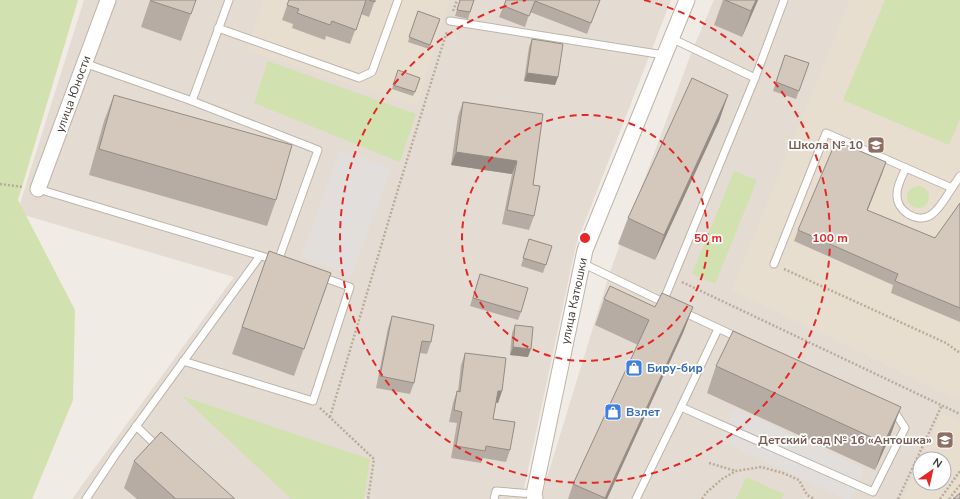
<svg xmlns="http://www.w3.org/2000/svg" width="960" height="499" font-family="'Nunito Sans',sans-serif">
  <rect width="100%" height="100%" fill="#f0ebe4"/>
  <g fill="#e4dcd2" fill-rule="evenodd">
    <path d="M84,0H671L576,245L524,489L526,499H72L234,277L17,213Z"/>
    <path d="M714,0H960V499H542L541,497L611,269L692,51ZM920,459H944V483H920Z"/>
  </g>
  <g fill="#e8decf">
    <path d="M264,0H449L417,106L246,50Z"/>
    <path d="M850,0H960V401L732,290Z"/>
    <path d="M942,413L960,421V499H903L920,462V483H944V459H921Z"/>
  </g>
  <g fill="#d2e1b0">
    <path d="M0,0H78L18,200L75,310L73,400L32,499H0Z"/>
    <path d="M885,0H960V119L949,145L843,100Z"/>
    <path d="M268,61L416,114L400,162L254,103Z"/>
    <path d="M734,171L757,180L715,284L692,274Z"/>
    <circle cx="918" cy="197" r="11"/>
    <path d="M182,396L370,459L364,499H291Z"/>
    <path d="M746,477L784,494L782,499H736Z"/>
  </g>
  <g fill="#e1dedc">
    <path d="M340,150L391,169L352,275L301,256Z"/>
    <path d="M735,408L865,469L851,499H845L720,440Z"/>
  </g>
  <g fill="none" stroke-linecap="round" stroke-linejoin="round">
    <g stroke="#beb4aa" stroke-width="9">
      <g id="service">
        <path d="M450,21L664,55"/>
        <path d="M218,28L359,78L372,72L398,0"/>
        <path d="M671,38L755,78"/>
        <path d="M84,63L192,101L229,0"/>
        <path d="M906,168C902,176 897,185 897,194C896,211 917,224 931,215C940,209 946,197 952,188"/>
        <path d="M38,189L278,261L318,150L192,101"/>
        <path d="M582,263L667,304"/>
        <path d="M774,264L826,133L952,188L960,176"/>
        <path d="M663,302L755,78L784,0"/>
        <path d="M681,311L739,338"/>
        <path d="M183,361L313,401L350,287L319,276"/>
        <path d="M681,407L718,329"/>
        <path d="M136,426L158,447"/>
        <path d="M86,499L116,454L260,256"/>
        <path d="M494,499L496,491L534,494"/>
        <path d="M636,499L681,407L873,492L905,428L896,414L890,411"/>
      </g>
    </g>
    <g stroke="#beb4aa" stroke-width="17">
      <g id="minor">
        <path d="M38,189L108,0"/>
        <path d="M535,499L534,494L585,250L687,0"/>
      </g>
    </g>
    <g stroke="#bbab9a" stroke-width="2.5" stroke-dasharray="2 2" stroke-linecap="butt">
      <path d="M453,11L457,0"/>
      <path d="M0,184L23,187"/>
      <path d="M784,269L946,343L960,353"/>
      <path d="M682,282L960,414"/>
      <path d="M320,408L374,459L368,499"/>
      <path d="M330,417L399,186L447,31"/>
      <path d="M709,463L736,471"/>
      <path d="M702,499L706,493L722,479L736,471L761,467L783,473L799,480L807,495L814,499"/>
      <path d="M898,499L942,405"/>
      <path d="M940,499L960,471"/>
      <path d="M949,499L960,485"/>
    </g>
    <use href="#service" stroke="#fff" stroke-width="7"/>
    <use href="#minor" stroke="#fff" stroke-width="15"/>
  </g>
  <g fill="#b6aca3">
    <path d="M150,0H196L181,41L141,27Z"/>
    <path d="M289,0H375L369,17L361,14L350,44L326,36L325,40L292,28L293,24L282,20Z"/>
    <path d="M460,0H474L468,19L455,16Z"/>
    <path d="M506,0H600L587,34L530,12L525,27L499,17Z"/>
    <path d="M723,0H758L742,37L714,25Z"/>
    <path d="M418,11L440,19L429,49L408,42Z"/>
    <path d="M532,39L558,77L555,85L524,81L529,47Z"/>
    <path d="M785,55L809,63L796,99L773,91Z"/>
    <path d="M398,70L415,92L413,96L392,89Z"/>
    <path d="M114,95L276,200L267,226L89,175L104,121Z"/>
    <path d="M728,95L719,121L655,260L618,244L628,218Z"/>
    <path d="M463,102L543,114L533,185L534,216L529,230L502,224L512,174L451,165L458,116Z"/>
    <path d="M886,162L867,210L935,238L960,203V322L891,293L893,285L794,241L798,230Z"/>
    <path d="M529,239L552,246L543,273L521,266Z"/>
    <path d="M269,251L331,273L294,376L232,354Z"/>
    <path d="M480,274L521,312L518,320L470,306Z"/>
    <path d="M604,299L655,307H693L683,333L607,499H568L573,484L638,345L595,325Z"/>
    <path d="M392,316L431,342L427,354L420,353L414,383L410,394L376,388L388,328Z"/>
    <path d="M515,325L528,357L510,355L512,333Z"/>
    <path d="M465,353L502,391L498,403H496L493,419L510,450L506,462L483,458L481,463L451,458L457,423L449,422L453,403L457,391H458L461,365Z"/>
    <path d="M716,366L891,434L875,470L707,393Z"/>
    <path d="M134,461L235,499H137L124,488Z"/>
  </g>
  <g fill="#948c84">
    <path d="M756,0H758L742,37L751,11Z"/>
    <path d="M527,73L558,77L555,85L524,81Z"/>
    <path d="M728,95L719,121L655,260L664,235Z"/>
    <path d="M456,152L517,161L512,174L451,165Z"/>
    <path d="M886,162L882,174L863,222L867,210Z"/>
    <path d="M693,307L683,333L607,499H605Z"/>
    <path d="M513,347L531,349L528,357L510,355Z"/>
    <path d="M498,391H502L498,403L494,402Z"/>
    <path d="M901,407L891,434L875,470L884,443Z"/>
  </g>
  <g fill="#d4c8bd" stroke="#948c84">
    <path d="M151,0H196L191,14L151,1Z"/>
    <path d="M289,0H366L356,30L332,21L330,25L297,13L299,9L287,5Z"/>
    <path d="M369,0H375V2Z"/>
    <path d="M460,0H474L470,12L457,10Z"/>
    <path d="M506,0H600L591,23L535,1L529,16L504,6Z"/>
    <path d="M725,0H756L751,11Z"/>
    <path d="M418,11L440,19L430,45L409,37Z"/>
    <path d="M532,39L563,44L558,77L527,73Z"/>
    <path d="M785,55L809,63L799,91L776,82Z"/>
    <path d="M398,70L420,78L415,92L393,85Z"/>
    <path d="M692,78L728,95L664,235L628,218Z"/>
    <path d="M114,95L292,145L276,200L99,149Z"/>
    <path d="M463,102L543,114L533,185L540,186L534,216L507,210L517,161L456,152Z"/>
    <path d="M836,141L886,162L867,210L935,238L960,203V308L895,281L898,274L798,230Z"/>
    <path d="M529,239L552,246L546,265L523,258Z"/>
    <path d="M269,251L331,273L304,349L242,327Z"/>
    <path d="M480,274L528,288L521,312L473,298Z"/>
    <path d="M610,286L655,307L662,293L693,307L605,498L573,484L649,320L604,299Z"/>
    <path d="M392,316L434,325L431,342L422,341L414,383L380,376Z"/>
    <path d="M515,325L533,327L531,349L513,347Z"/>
    <path d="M733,331L901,407L884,443L716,366Z"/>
    <path d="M465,353L506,358L502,391H498L493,419L515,422L510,450L486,446L485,451L456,446L462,412L454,410L457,391L460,392Z"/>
    <path d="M161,432L235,499H176L134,461Z"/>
    <path d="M960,493V499H953Z"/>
  </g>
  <g fill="none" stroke="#e72724" stroke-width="2" stroke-dasharray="7 5">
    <circle cx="585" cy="238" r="123"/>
    <path d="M644 0A245 245 0 1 1 526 0"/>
  </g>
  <defs>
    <g id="school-square" transform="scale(0.9)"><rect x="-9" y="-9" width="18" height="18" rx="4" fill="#8d6e63" stroke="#fff"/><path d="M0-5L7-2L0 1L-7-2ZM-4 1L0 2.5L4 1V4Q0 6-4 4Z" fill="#fff"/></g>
    <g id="shop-square" transform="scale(0.9)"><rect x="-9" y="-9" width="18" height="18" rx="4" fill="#3f7fe0" stroke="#fff"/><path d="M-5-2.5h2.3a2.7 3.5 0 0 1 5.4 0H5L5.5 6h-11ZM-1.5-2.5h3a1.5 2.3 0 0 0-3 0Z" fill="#fff"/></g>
  </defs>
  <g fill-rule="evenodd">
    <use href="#school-square" x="876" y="145"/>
    <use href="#shop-square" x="634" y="368"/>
    <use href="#shop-square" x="613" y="412"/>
    <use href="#school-square" x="945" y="440"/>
  </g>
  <g text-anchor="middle" stroke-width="3.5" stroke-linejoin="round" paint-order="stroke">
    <g font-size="12" fill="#423b34" stroke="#fff">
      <text transform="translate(73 94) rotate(-70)" y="4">улица Юности</text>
      <text transform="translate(574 301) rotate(-78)" y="4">улица Катюшки</text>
    </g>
    <g font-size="12" font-weight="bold" fill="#785e54" stroke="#fff" text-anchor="end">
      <text x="863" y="149">Школа № 10</text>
      <text x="932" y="444">Детский сад № 16 «Антошка»</text>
    </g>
    <g font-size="12" font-weight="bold" fill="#366cbe" stroke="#fff" text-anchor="start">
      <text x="647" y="372">Биру-бир</text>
      <text x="626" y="416">Взлет</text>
    </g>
  </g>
  <circle cx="585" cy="238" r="6" fill="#e72724" stroke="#fff" stroke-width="2"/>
  <g font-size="12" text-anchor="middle" font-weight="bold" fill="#e72724" stroke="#fff" stroke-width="3.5" stroke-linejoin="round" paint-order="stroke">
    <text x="708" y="242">50 m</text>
    <text x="830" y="242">100 m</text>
  </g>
  <g transform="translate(932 471) rotate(34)"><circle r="19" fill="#ffffff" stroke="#b3b1ae"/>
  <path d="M0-3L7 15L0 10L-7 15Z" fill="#e72724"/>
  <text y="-6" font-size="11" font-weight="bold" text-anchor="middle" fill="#423b34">N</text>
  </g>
</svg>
